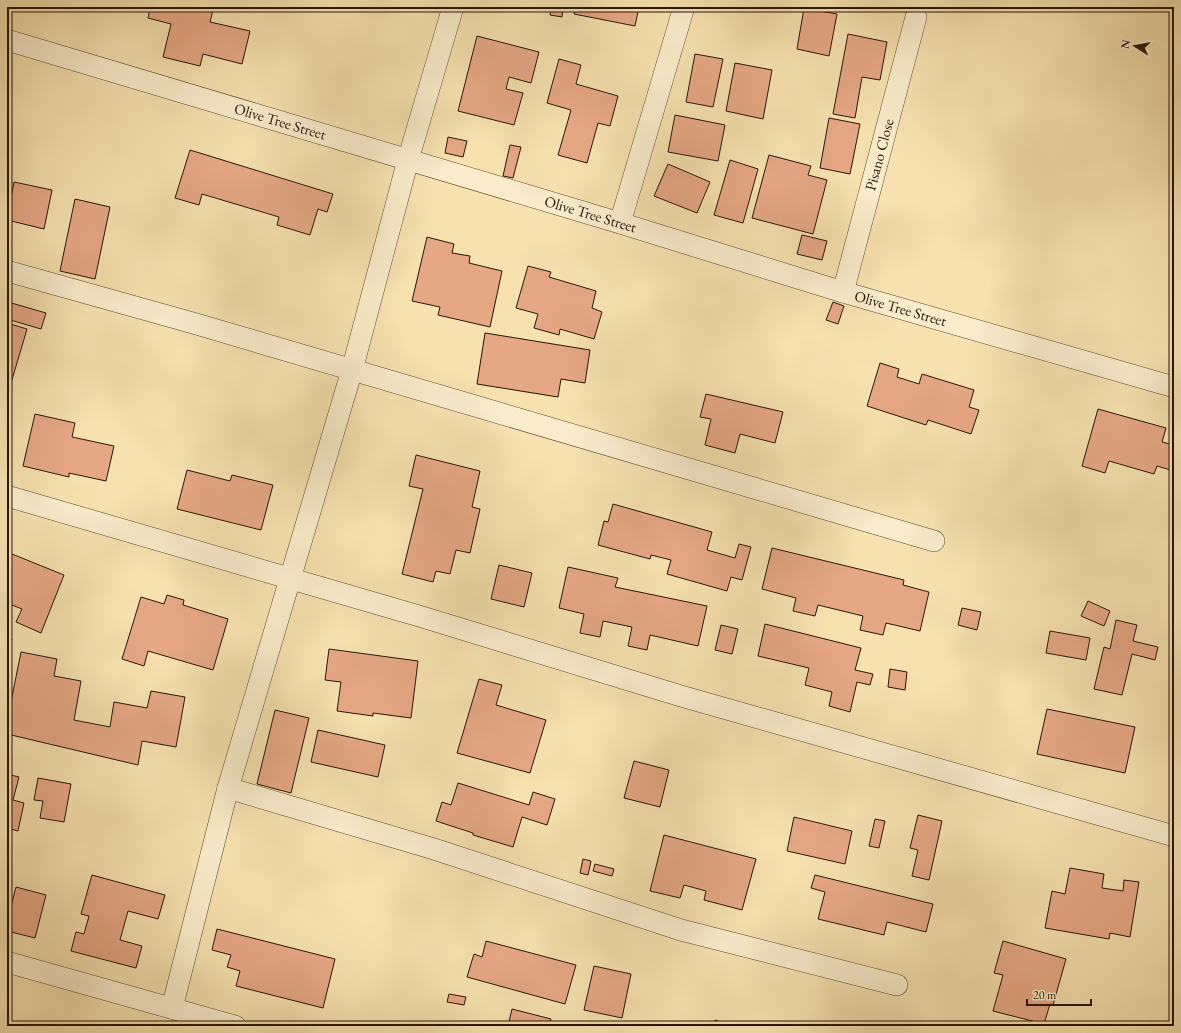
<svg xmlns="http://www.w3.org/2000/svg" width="1181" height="1033" font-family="'EB Garamond',serif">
  <rect width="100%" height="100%" fill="#f6e1af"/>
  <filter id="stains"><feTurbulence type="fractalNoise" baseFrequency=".005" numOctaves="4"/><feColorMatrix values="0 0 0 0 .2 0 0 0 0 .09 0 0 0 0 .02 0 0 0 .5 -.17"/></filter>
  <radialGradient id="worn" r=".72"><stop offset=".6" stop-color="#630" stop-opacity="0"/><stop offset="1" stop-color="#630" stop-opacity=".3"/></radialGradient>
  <g fill="#e6a785" stroke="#29150a">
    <path d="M150,7H201L213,10L210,22L250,31L242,64L203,54L200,66L163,57L171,24L148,18Z"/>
    <path d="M551,7H563L562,17L550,15Z"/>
    <path d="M576,7H639L635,26L574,14Z"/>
    <path d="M804,8L837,14L829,56L797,49Z"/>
    <path d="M848,34L887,42L880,80L862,77L855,118L833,114Z"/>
    <path d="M477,36L539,52L531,83L509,77L506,89L523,93L514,125L458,111Z"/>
    <path d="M695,54L723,59L713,107L686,102Z"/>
    <path d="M559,59L581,65L576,84L618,96L610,126L598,123L587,163L558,155L571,110L547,103Z"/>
    <path d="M735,63L772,70L763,119L726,111Z"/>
    <path d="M675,115L725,125L718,161L668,152Z"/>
    <path d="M829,118L860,124L850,174L820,168Z"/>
    <path d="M448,137L467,141L463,157L445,153Z"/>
    <path d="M510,145L521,147L513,178L503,176Z"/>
    <path d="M190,150L333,194L327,212L318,209L310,235L277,225L279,217L202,194L199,205L175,198Z"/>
    <path d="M769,155L811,166L808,175L827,180L813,234L752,218Z"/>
    <path d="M730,160L758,169L743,223L714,215Z"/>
    <path d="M668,164L710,182L697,213L654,196Z"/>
    <path d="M14,182L52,190L44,229L7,220Z"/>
    <path d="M75,199L110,207L95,279L60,271Z"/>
    <path d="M802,235L827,241L822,260L797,254Z"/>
    <path d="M427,237L454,244L452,253L470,256L469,263L502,271L490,327L438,315L440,307L412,301Z"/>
    <path d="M528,266L551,272L549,277L596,291L592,308L602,312L594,339L560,329L559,335L534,328L538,314L516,308Z"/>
    <path d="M8,302L46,313L41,329L7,319Z"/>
    <path d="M833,302L844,306L838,324L826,320Z"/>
    <path d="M7,323L27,329L9,390L7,389Z"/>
    <path d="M485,333L590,350L585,383L561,379L558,397L477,384Z"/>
    <path d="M880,363L899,369L897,377L919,384L922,374L974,390L969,407L979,410L971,434L928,420L926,425L867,406Z"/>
    <path d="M706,394L783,412L775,443L740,434L735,453L705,445L711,419L700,417Z"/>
    <path d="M1098,409L1166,428L1162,442L1174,445V471L1157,466L1154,474L1109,461L1105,473L1082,466Z"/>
    <path d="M35,414L75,423L72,437L114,446L106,481L69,473V477L23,466Z"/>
    <path d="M416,455L480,471L472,507L480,509L470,553L456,550L450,574L436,571L433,582L402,574L423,489L409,486Z"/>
    <path d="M187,470L230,481L232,475L273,485L261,530L177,509Z"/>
    <path d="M613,504L712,532L707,550L735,558L739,544L751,547L742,580L731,577L727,591L667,574L671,560L651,555L650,559L598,545L604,521L608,522Z"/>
    <path d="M772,548L904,580L903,585L929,592L920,631L886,623L883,635L860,630L863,616L818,605L815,616L793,611L796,598L762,589Z"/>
    <path d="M7,552L64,575L41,633L16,622L22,609L7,603Z"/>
    <path d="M499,565L532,573L524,607L491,599Z"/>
    <path d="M568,567L618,578L615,587L707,606L698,646L650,635L647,650L628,646L632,627L603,621L600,637L580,633L584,614L559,608Z"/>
    <path d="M167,595L184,600L183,605L228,619L213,670L148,651L144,666L122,659L141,597L164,604Z"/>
    <path d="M1088,601L1110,611L1104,626L1081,616Z"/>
    <path d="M962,608L981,612L977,630L958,625Z"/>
    <path d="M1116,620L1137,625L1133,641L1158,647L1155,660L1132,654L1122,695L1094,689L1104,647L1110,649Z"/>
    <path d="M765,624L861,648L855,670L873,674L870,685L857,682L850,712L829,706L832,692L805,685L809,668L758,656Z"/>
    <path d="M721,625L738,629L732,654L715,650Z"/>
    <path d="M1050,631L1090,638L1086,660L1046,653Z"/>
    <path d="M7,638L12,639L7,661Z"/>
    <path d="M329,649L418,661L411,718L373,713V716L337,711L341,682L325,680Z"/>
    <path d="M21,652L57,659L54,676L81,681L74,720L110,727L114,702L147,708L151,691L185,697L176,747L142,741L138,765L7,734V722Z"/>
    <path d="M890,669L907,672L905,690L888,687Z"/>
    <path d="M479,679L502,685L496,705L546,720L530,773L457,753Z"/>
    <path d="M1047,709L1135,727L1125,773L1037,754Z"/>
    <path d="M275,710L309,718L291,793L257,784Z"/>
    <path d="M318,730L385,745L378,777L311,762Z"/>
    <path d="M634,761L669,770L660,807L624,798Z"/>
    <path d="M7,774L19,777L13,800L24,803L18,831L7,828Z"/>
    <path d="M38,778L71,784L64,822L40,818L43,801L34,800Z"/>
    <path d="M458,783L529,805L533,792L555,799L547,825L522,817L513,847L473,835V833L436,821L442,802L451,805Z"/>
    <path d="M918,815L942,821L929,880L912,876L918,850L910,848Z"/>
    <path d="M794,817L852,831L845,864L787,851Z"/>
    <path d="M875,819L885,821L879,848L869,846Z"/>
    <path d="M664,835L756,859L742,910L704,900L706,891L684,885L680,898L650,891Z"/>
    <path d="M583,859L591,861L588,875L580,873Z"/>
    <path d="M595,864L614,869L612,876L593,871Z"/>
    <path d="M1070,868L1104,874L1102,888L1123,891L1124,880L1139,882L1130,937L1110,933L1109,939L1045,928L1052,891L1065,894Z"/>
    <path d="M92,875L165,895L158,919L128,911L120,940L142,946L136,968L71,951L76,932L84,934L89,916L81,914Z"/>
    <path d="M815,875L933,904L926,932L887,922L884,935L818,919L825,892L811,888Z"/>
    <path d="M16,887L46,895L35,938L7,931V905L11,906Z"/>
    <path d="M217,929L335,959L323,1008L236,986L240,971L227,967L231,955L212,950Z"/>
    <path d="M486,941L576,965L565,1004L467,977L474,954L482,957Z"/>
    <path d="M1003,941L1066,959L1053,1005L1050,1004L1044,1024L993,1011L1003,975L994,973Z"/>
    <path d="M594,966L631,974L622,1018L584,1010Z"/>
    <path d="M449,994L466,997L464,1005L447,1002Z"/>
    <path d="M512,1009L551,1019L549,1026H508Z"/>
    <path d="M715,1020L733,1026H713Z"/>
  </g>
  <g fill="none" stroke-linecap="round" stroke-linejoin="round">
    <g stroke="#5c4833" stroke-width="22">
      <g id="minor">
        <path id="s1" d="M7,40L620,223L843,292L1174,387"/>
        <path d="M620,223L684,7"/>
        <path d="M7,271L193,323L934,541"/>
        <path id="s2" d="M843,292L916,17"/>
        <path d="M7,496L419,616L681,696L1174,836"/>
        <path d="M228,788L434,849L681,930L897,985"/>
        <path d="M7,962L235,1026"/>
        <path d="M172,1008L228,788L352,370L408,160L453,7"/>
      </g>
    </g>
    <use href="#minor" stroke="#f9eccb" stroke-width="21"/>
  </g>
  <g text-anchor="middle" stroke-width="3" stroke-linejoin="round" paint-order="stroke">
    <g font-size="15" fill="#29150a" stroke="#f9eccb">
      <text dy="5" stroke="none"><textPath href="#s1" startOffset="285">Olive Tree Street</textPath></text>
      <text dy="5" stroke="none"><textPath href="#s2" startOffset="142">Pisano Close</textPath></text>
      <text dy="5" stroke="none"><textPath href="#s1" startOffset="609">Olive Tree Street</textPath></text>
      <text dy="5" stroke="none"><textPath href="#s1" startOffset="933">Olive Tree Street</textPath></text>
    </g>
  </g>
  <rect width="1181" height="1033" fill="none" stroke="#f6e1af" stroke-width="24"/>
  <rect x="8" y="8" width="1165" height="1017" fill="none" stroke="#29150a" stroke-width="2"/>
  <rect x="12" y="12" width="1157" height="1009" fill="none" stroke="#29150a"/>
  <g transform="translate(1135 46) rotate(281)" stroke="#f9eccb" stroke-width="3" paint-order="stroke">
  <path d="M0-3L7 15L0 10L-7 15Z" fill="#29150a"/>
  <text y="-6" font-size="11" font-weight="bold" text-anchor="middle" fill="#29150a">N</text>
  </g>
  <path d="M1027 999v6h64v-6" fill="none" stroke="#29150a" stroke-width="2"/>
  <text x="1033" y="999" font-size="12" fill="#29150a" stroke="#f9eccb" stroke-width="3" paint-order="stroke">20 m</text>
  <rect width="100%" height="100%" filter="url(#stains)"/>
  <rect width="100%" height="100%" fill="url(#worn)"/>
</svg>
